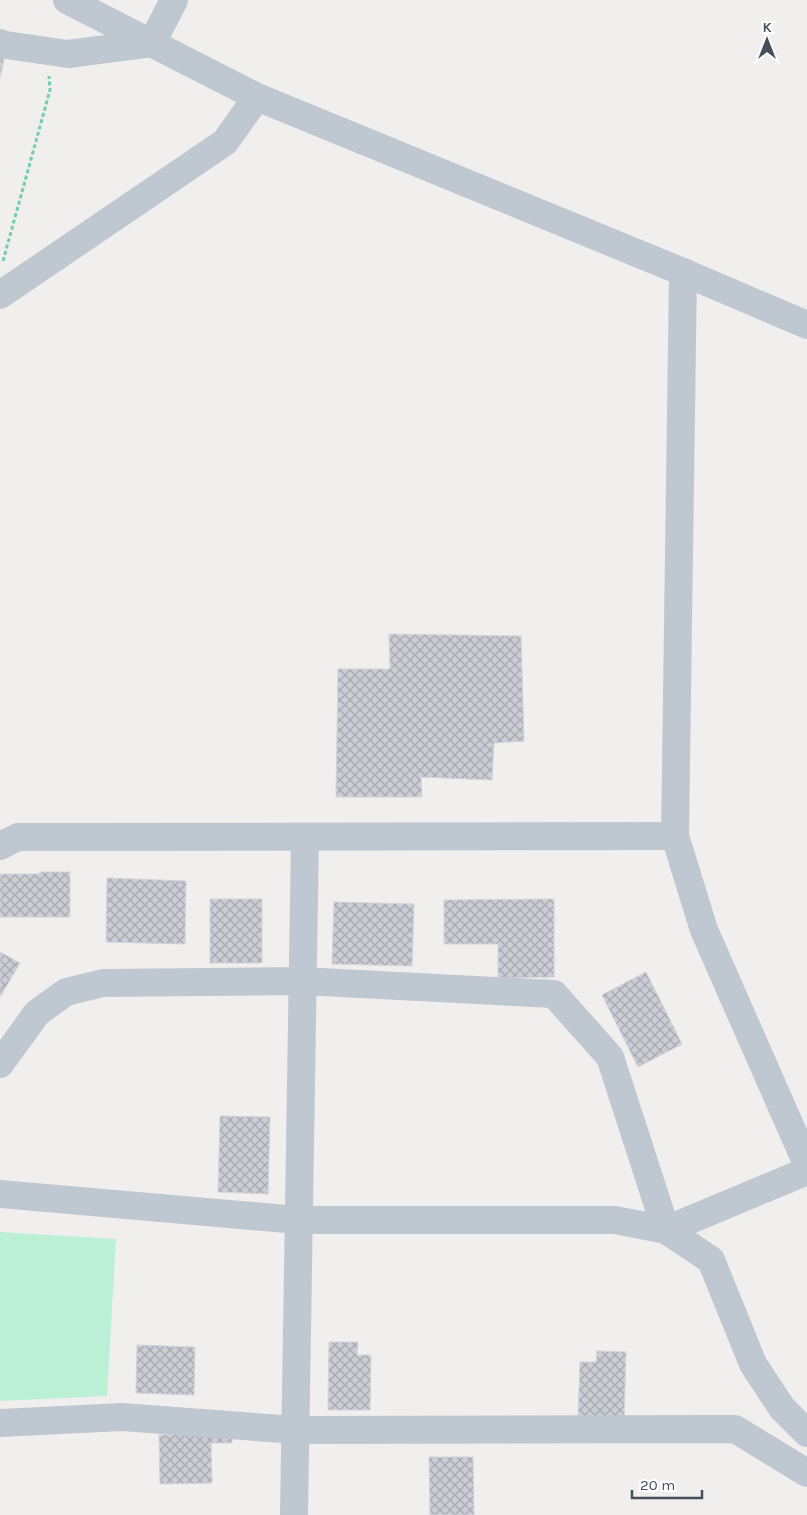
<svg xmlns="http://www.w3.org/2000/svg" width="807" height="1515" font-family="Karla,sans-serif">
  <defs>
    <pattern id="building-cross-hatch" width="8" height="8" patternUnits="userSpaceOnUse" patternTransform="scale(1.25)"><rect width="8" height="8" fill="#cacdd4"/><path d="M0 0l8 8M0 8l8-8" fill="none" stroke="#a6a9af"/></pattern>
  </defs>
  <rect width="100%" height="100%" fill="#f1efee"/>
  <path fill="#bbf0d7" d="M0,1232L116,1239L107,1396L0,1401Z"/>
  <g fill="url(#building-cross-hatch)" stroke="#d2d4da">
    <path d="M0,49L6,51L0,78Z"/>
    <path d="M389,634L521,636L524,741L494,743L492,780L421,777L422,797H336L338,669H390Z"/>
    <path d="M40,872H70V917H0V874H40Z"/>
    <path d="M107,878L186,881L185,944L106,942Z"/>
    <rect x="210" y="899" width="52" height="64"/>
    <path d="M554,899V977L498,978V944H444V900Z"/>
    <path d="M334,902L414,904L412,966L332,964Z"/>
    <path d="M0,952L20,963L0,997Z"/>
    <path d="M646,972L682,1044L638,1067L602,995Z"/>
    <path d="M220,1116L270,1117L268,1194L218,1192Z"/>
    <path d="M329,1342H358L357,1355H371L370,1410H328Z"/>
    <path d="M137,1345L195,1347L194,1395L136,1393Z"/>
    <path d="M597,1351L626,1352L624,1421L578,1420L580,1362H596Z"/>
    <path d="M232,1434V1443H211L212,1483L160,1484L159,1435Z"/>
    <path d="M429,1457H473L474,1515H430Z"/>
  </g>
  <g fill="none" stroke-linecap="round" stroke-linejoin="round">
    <path stroke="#72cfae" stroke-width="3" stroke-dasharray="4 2.5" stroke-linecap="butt" d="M3,261L50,90L49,76"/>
    <g stroke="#bfc7d1" stroke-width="28">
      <path d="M67,0L257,97L683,272L807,325"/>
      <path d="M0,43L6,45L68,54L152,43L174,0"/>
      <path d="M683,272L675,836L704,930L807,1164"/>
      <path d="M0,295L225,142L257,97"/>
      <path d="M0,846L18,837L675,836"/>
      <path d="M0,1064L37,1013L66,992L103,983L302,981L554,994L610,1057L666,1230L711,1260L753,1364L782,1408L807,1433"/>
      <path d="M0,1194L298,1220H615L666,1230L807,1171"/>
      <path d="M0,1423L122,1417L295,1430L735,1429L807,1473"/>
      <path d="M294,1515L305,837"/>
    </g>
  </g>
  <g transform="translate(767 40)" stroke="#ffffff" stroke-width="4" paint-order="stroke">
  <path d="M0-4L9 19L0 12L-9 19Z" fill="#464f5d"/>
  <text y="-8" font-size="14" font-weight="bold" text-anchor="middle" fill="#464f5d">K</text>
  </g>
  <path d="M632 1490v8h70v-8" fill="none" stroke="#464f5d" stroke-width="2.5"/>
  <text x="640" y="1490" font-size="15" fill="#464f5d" stroke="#ffffff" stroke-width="4" paint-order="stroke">20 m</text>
</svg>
